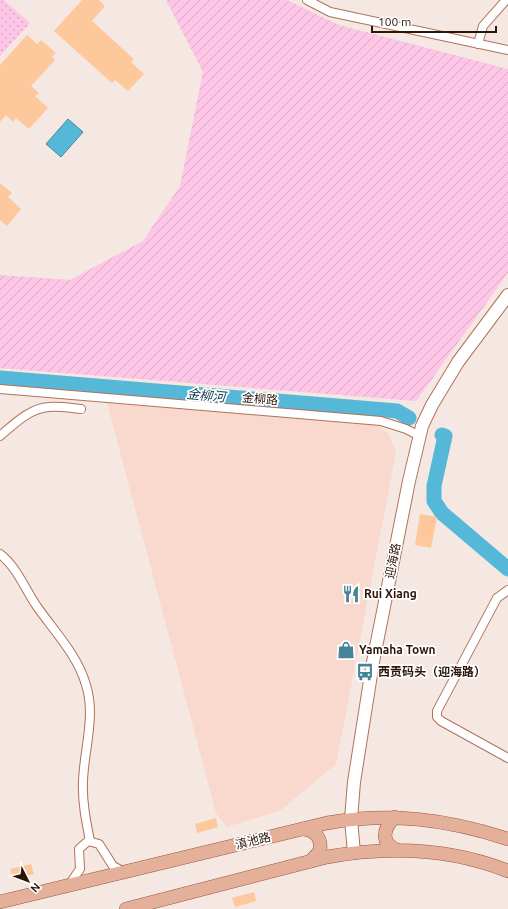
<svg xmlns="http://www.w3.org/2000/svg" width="508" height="909" font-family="Ubuntu,'Noto Sans SC',sans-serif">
  <defs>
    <pattern id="grass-dots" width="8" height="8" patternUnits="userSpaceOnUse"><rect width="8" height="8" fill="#fdc6e6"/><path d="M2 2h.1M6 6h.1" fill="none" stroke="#d9a9c4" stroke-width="1.8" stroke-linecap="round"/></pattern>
    <pattern id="garden-furrows" width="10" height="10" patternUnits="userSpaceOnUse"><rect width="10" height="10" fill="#fdc6e6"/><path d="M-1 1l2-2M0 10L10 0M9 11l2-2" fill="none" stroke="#d9a9c4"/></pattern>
  </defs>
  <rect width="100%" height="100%" fill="#f5e7e1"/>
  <path fill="#f9d9cd" d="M107,403L376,424L388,433L396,452L336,764L281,810L227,827L216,813Z"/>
  <path fill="url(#grass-dots)" d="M0,0H4L30,23L0,56Z"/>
  <path fill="url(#garden-furrows)" d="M166,0H287L339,25L508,69V273L416,401L0,368V275L70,280L143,241L180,186L203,72Z"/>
  <path fill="#55b8d9" stroke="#49879b" d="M68,119L83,132L61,157L46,144Z"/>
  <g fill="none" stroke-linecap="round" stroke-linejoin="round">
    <g stroke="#55b8d9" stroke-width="15">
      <path d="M0,378L397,411L409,418"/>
      <path d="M442,435L445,436L434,486V501L442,513L508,569"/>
    </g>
  </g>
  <g fill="#fdc99c">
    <path d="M82,0H99L105,6L92,21L134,59L131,62L144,74L128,91L115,80L112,83L54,31Z"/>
    <path d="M27,35L37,44L41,40L56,53L52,57L55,60L31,86L39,93L35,96L48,108L29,129L16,118L13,122L6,115L0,122V65Z"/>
    <path d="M0,183L12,193L8,197L21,209L7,226L0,220Z"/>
    <path d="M420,514L437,517L431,548L415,545Z"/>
    <path d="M216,818L218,827L197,833L195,824Z"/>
    <path d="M31,864L34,874L12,879L10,869Z"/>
    <path d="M254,892L256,901L235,907L232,898Z"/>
  </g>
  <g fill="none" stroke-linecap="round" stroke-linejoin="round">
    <g stroke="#b17259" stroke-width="10">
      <g id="street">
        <path d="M307,0L330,12L508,50"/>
        <path d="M478,44L483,26L506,0"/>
        <path d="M0,389L381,421L406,429L420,436"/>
        <path d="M0,436C14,424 30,408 49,407C59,406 71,408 81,409"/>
        <path d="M0,554C18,568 25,590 38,608C55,632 78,656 86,685C96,715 84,750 83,781C82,801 86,821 90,841"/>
        <path d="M508,590L497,598L437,711V717L441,721L508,758"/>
        <path d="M69,885L80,869L79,849L88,841L99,844L113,866L124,872"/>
      </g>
    </g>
    <g stroke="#b17259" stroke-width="14">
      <path id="secondary" d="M354,853L351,819L354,782L373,662L409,481L422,426L432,405L458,362L508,295"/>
    </g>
    <g stroke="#99573c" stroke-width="14">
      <g id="primary">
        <path d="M395,817C383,828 380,843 397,850"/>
        <path d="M303,829C315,830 322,838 320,851L311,861"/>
        <path d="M0,902L327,823C392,812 446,819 508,839"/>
        <path d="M126,909L327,857C388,846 450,848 508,871"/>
      </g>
    </g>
    <use href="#street" stroke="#fff" stroke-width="8"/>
    <use href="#secondary" stroke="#fff" stroke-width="12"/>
    <use href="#primary" stroke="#e5b09a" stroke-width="13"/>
  </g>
  <defs>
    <g id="restaurant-bare" transform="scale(1.38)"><path d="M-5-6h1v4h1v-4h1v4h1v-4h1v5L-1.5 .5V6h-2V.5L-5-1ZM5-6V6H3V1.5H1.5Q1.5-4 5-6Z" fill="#448398" stroke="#fff" stroke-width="2.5" paint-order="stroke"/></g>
    <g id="shop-bare" transform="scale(1.38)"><path d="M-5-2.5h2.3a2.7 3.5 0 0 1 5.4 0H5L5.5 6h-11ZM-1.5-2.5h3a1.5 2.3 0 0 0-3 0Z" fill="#448398" stroke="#fff" stroke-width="2.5" paint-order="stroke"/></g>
    <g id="bus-bare" transform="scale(1.38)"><path d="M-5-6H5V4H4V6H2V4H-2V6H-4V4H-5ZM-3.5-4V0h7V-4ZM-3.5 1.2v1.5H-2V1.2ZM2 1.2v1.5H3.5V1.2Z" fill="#448398" stroke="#fff" stroke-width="2.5" paint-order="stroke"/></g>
  </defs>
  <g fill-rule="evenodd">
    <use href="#restaurant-bare" x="351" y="594"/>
    <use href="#shop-bare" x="346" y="650"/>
    <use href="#bus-bare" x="365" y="672"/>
  </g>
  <g text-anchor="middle" stroke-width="3.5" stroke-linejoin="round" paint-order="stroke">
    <g font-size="12" fill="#2d150b" stroke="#fff">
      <text transform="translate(260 399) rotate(5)" y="4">金柳路</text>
      <text transform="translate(393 561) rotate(-79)" y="4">迎海路</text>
      <text transform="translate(253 841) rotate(-14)" y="4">滇池路</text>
    </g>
    <g font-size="12" font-weight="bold" fill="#2d150b" stroke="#fff" text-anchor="start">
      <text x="364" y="598">Rui Xiang</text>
      <text x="359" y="654">Yamaha Town</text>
      <text x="378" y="676">西贡码头（迎海路）</text>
    </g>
    <g font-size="13" font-style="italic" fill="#103d4b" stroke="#fff">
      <text transform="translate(206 395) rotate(5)" y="5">金柳河</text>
    </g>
  </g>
  <g transform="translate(28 881) rotate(132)" stroke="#ffffff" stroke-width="3" paint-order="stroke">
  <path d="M0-3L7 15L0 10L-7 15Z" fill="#2d150b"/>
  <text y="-6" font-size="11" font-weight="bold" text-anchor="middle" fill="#2d150b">N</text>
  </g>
  <path d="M372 26v6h124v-6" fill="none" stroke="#2d150b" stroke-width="2"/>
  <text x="378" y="26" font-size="12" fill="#2d150b" stroke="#ffffff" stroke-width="3" paint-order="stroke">100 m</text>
</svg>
